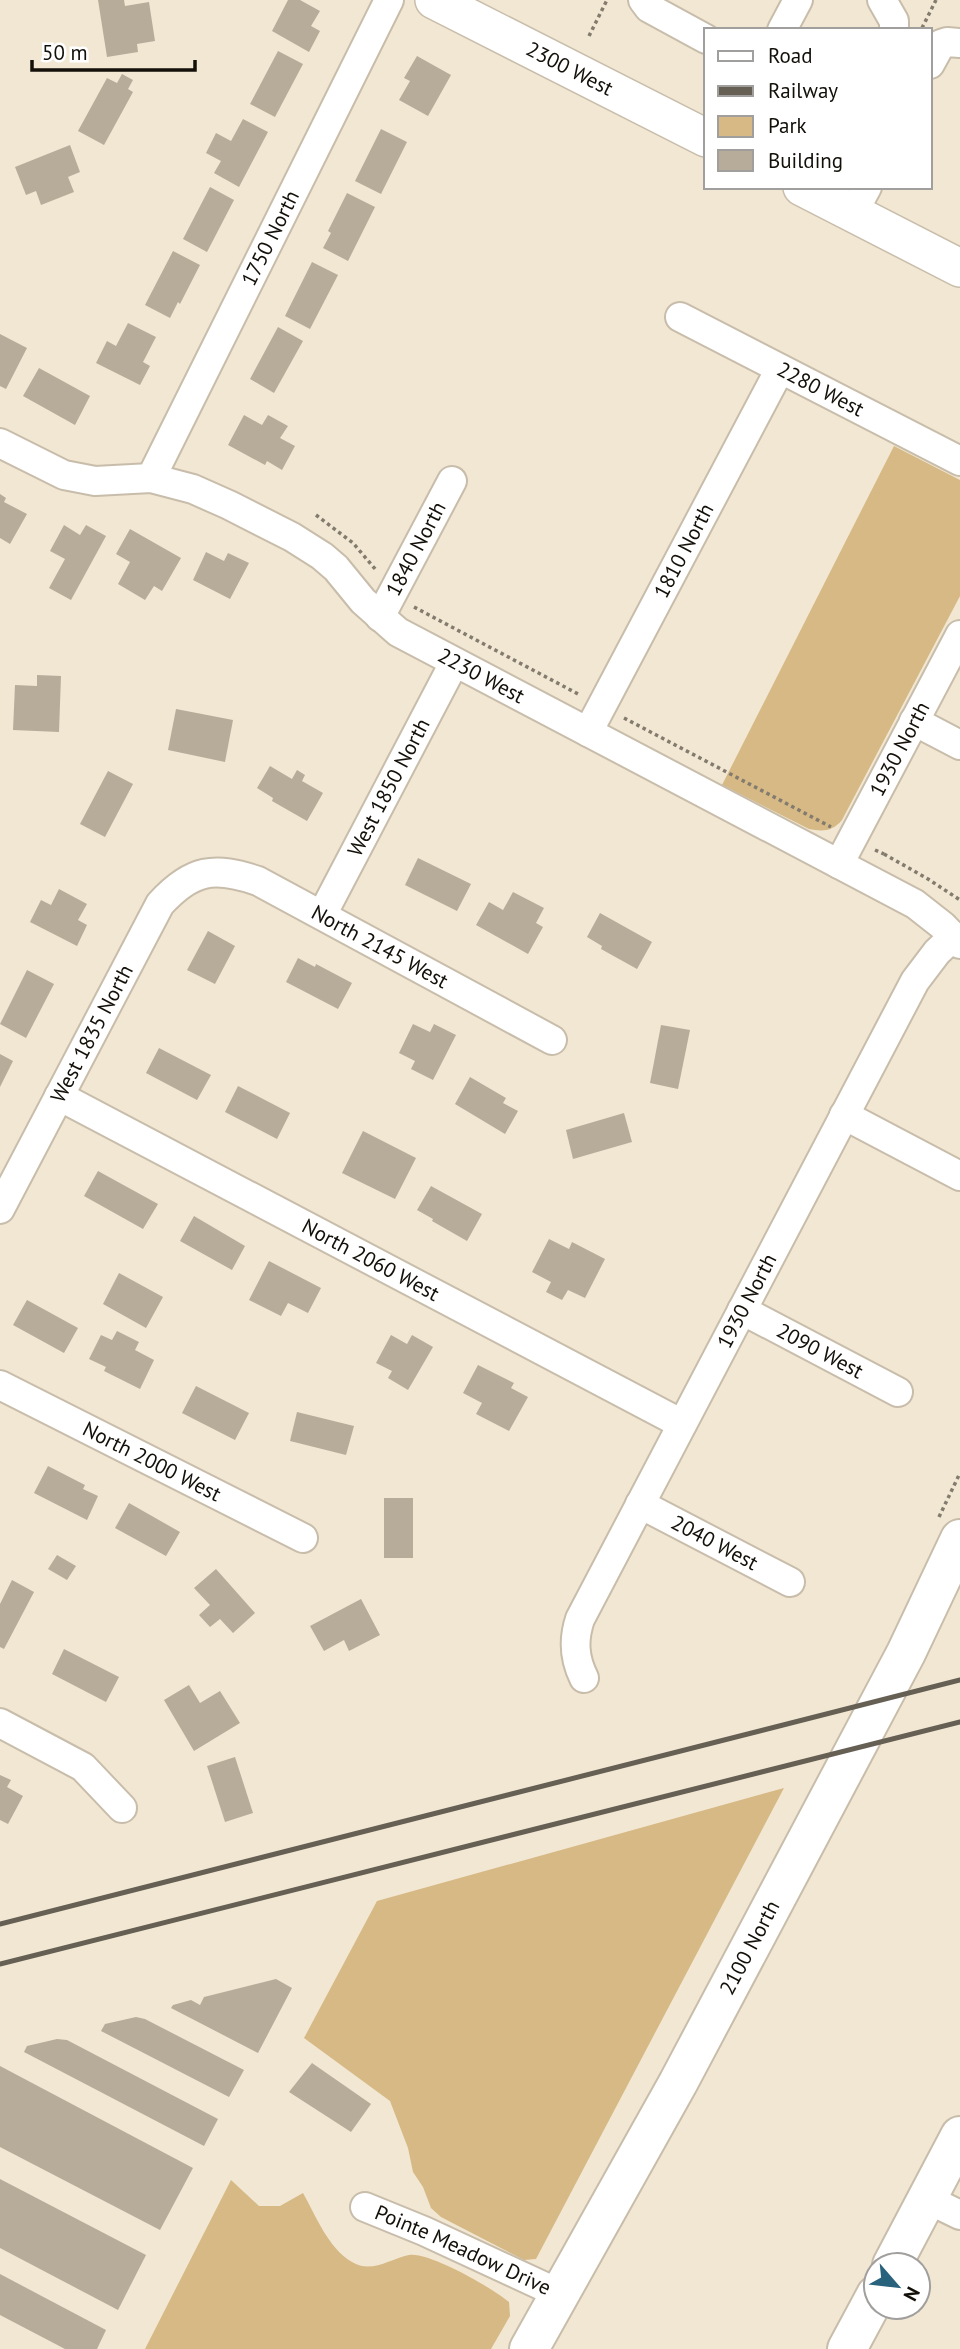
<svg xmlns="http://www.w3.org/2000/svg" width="960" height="2349" font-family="'PT Sans',sans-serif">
  <rect width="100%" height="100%" fill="#f2e7d3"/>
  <g fill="#d6b985">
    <path d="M894,446L960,480V596L842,820C833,831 823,832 809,829L722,785Z"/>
    <path d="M784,1788L536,2259L524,2260L441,2217L431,2208L423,2187L413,2172L408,2148L390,2101L304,2038L377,1901Z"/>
    <path d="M231,2180L259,2206H280L303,2193C316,2216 328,2248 352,2262C371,2274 390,2259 409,2255C430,2252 492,2288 509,2302L510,2316L491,2349H145Z"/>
  </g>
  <g fill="#b7ac9a">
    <path d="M98,0H124L125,6L149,2L155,41L137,44L138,52L107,57Z"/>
    <path d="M288,0H300L320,11L311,26L320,31L309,52L272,31Z"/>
    <path d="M278,51L303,64L275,117L250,104Z"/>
    <path d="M417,56L451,75L428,116L399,100L410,81L404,78Z"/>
    <path d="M122,74L133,80L128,89L133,92L104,145L78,131L107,78L117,83Z"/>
    <path d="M243,119L268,132L239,187L214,173L221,161L206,153L216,133L231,141Z"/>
    <path d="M381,129L407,142L381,194L355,181Z"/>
    <path d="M70,145L80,172L68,177L74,192L41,205L36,191L26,195L15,167Z"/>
    <path d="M210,187L234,200L207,252L183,239Z"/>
    <path d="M347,193L375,207L348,261L323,248L331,233L328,231Z"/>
    <path d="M173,251L200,265L180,304L178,302L170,318L145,305Z"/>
    <path d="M312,262L338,275L310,329L285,316Z"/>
    <path d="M128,323L156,337L143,362L150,366L140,385L96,363L107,341L116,346Z"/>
    <path d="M278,327L303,341L274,393L250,379Z"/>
    <path d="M0,334L27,348L6,389L0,386Z"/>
    <path d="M39,368L90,396L75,425L23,396Z"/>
    <path d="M244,415L262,425L268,415L288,426L280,438L295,446L282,470L267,461L265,465L228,445Z"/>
    <path d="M0,494L6,498L4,502L27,514L10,544L0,538Z"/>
    <path d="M64,525L80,535L86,525L106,536L71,600L49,588L65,559L50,551Z"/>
    <path d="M130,529L181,558L162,591L154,586L145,600L118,584L130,562L116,554Z"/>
    <path d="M206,552L224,561L228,553L249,563L230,599L193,580Z"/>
    <path d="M37,675L61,676L59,732L13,730L15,685L37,686Z"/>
    <path d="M176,709L233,720L225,762L168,750Z"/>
    <path d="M270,766L292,779L297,770L305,775L302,781L323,793L307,821L272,801L273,798L257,788Z"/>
    <path d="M108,771L133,784L105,837L80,824Z"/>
    <path d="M418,858L471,884L457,911L405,885Z"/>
    <path d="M59,889L87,904L78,920L87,925L77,946L30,922L41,900L51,905Z"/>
    <path d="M513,892L544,908L536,923L543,927L528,954L476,925L489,902L503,910Z"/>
    <path d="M600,913L652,942L637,969L601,949L602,946L587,937Z"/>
    <path d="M208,931L235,946L215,984L187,970Z"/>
    <path d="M298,958L315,967L316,964L352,983L338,1009L286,982Z"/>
    <path d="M27,970L54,984L26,1038L0,1024Z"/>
    <path d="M413,1024L430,1032L434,1024L456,1035L433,1080L411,1069L415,1061L399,1053Z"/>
    <path d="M661,1025L690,1030L678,1089L650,1083Z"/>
    <path d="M159,1048L211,1075L197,1100L146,1073Z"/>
    <path d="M0,1054L13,1061L0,1087Z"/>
    <path d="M470,1077L506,1098L503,1103L518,1111L505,1134L455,1104Z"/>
    <path d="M238,1086L290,1113L277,1139L225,1112Z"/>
    <path d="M624,1113L632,1142L573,1159L566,1130Z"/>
    <path d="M363,1131L416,1158L395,1199L342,1173Z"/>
    <path d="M98,1171L158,1204L143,1229L84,1196Z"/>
    <path d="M431,1186L482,1214L467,1241L432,1221L433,1219L417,1210Z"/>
    <path d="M194,1216L245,1246L232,1270L180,1241Z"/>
    <path d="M549,1239L569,1249L572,1242L605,1259L585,1298L568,1290L562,1300L546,1292L551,1282L532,1272Z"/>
    <path d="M269,1261L321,1288L308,1313L288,1303L281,1316L249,1300Z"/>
    <path d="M119,1273L163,1297L146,1328L103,1304Z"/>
    <path d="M27,1300L78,1328L64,1353L13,1325Z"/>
    <path d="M117,1331L139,1342L135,1350L154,1360L140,1389L104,1371L106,1367L89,1359L101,1335L112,1340Z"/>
    <path d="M391,1335L407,1344L412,1335L433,1347L408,1390L388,1378L392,1371L376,1363Z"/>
    <path d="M478,1365L514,1383L511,1388L528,1397L509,1431L476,1414L482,1403L463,1393Z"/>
    <path d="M196,1386L249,1413L235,1440L182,1413Z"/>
    <path d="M297,1412L354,1426L346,1455L290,1441Z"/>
    <path d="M48,1466L85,1485L83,1489L98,1496L87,1520L34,1493Z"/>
    <rect x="384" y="1498" width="29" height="60"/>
    <path d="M129,1503L180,1532L166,1556L115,1528Z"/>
    <path d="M57,1555L76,1566L67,1580L48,1569Z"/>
    <path d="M216,1569L255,1613L233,1633L220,1619L210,1627L199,1615L210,1605L194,1588Z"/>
    <path d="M12,1580L34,1592L4,1649L0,1647V1604Z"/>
    <path d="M361,1599L380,1635L349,1651L344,1640L324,1651L310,1626Z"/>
    <path d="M64,1649L119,1677L106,1702L52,1674Z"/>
    <path d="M189,1685L200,1703L220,1691L240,1723L194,1751L164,1700Z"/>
    <path d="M235,1757L253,1813L225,1822L207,1766Z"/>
    <path d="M0,1775L11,1780L7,1787L23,1796L8,1824L0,1820Z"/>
    <path d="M276,1979L292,1988L258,2053L171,2008L173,2005L191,2000L200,2005L204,1997Z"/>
    <path d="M136,2017L145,2019L244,2070L229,2097L101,2031L105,2024Z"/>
    <path d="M57,2039L67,2040L218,2119L204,2146L24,2052L27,2046Z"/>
    <path d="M312,2063L371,2104L351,2132L289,2092Z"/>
    <path d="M0,2066L193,2168L160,2230L0,2147Z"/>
    <path d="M0,2179L146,2255L118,2310L0,2248Z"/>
    <path d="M0,2274L106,2330L97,2349H65L0,2315Z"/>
  </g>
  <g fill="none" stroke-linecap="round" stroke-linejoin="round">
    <g stroke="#c8bdaa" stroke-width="32">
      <g id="minor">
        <path d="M643,0L649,8L706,39"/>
        <path d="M882,0L894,21V30"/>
        <path d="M782,30L798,0"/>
        <path d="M930,64L941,44L947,42L960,43"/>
        <path d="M853,213L867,187"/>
        <path id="s1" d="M680,317L960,461"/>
        <path id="s2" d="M0,443L64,475L95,481L151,478L193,489L229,505L292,537L322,556L336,568L363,601L398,632L915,904L943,926L960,944"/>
        <path id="s3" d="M151,478L389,0"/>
        <path id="s4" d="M380,617L452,481"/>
        <path d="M914,721L960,745"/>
        <path id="s5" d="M588,732L780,369"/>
        <path id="s6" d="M839,864L960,635"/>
        <path id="s7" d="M322,915L454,663"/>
        <path id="s8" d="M59,1096L682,1424"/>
        <path d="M844,1115L960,1176"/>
        <path id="s9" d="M0,1209L160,904C192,869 214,866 258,881L552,1040"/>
        <path id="s10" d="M742,1310L898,1392"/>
        <path id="s11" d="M0,1385L303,1538"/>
        <path id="s12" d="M640,1504L790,1582"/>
        <path id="s13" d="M584,1678C574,1658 573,1640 580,1619L915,981L937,952L954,936"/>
        <path d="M0,1723L83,1767L122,1808"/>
        <path d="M927,2199L960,2215"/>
        <path id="s14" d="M365,2207L424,2231L560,2294"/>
      </g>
    </g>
    <g stroke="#c8bdaa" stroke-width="40">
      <g id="major">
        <path id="s15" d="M434,0L706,138"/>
        <path d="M802,187L960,268"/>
      </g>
    </g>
    <g stroke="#c8bdaa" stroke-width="42">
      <g id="highway">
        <path d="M892,2265L960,2136"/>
        <path id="s16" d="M529,2349L678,2083L906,1653L960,1539"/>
        <path d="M847,2349L876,2295"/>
      </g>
    </g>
    <g stroke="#837b6e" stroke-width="3.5" stroke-dasharray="3.5 3.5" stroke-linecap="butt">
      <path d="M922,28L936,0"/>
      <path d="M589,36L607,0"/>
      <path d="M316,515L353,543L376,570"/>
      <path d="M414,607L580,695"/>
      <path d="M624,718L831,827"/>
      <path d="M875,850L884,854"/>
      <path d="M884,854L928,879L960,900"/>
      <path d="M939,1517L960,1473"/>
    </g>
    <use href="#minor" stroke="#fff" stroke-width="28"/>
    <use href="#major" stroke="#fff" stroke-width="37"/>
    <use href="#highway" stroke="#fff" stroke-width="38"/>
    <g stroke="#665f54" stroke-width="5">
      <path d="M0,1924L960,1680"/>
      <path d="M0,1964L960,1722"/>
    </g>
  </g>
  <g text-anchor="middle" stroke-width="5" stroke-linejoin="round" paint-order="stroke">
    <g font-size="21" fill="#130f09" stroke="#fff">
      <text dy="7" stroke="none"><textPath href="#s15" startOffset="152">2300 West</textPath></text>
      <text dy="7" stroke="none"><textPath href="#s3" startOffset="268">1750 North</textPath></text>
      <text dy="7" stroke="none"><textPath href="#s1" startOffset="158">2280 West</textPath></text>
      <text dy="7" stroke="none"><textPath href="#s4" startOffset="77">1840 North</textPath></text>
      <text dy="7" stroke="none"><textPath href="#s5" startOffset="205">1810 North</textPath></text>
      <text dy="7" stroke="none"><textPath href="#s2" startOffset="550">2230 West</textPath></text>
      <text dy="7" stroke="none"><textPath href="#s6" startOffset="130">1930 North</textPath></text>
      <text dy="7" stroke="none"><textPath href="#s7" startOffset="144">West 1850 North</textPath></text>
      <text dy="7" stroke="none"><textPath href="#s9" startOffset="592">North 2145 West</textPath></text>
      <text dy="7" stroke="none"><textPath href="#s9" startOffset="198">West 1835 North</textPath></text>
      <text dy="7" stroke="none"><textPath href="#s8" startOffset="352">North 2060 West</textPath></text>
      <text dy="7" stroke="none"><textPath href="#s13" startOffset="420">1930 North</textPath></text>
      <text dy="7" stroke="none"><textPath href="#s10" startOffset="88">2090 West</textPath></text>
      <text dy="7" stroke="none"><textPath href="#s11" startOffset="170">North 2000 West</textPath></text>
      <text dy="7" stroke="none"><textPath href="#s12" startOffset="84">2040 West</textPath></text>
      <text dy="7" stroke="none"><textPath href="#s16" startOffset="458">2100 North</textPath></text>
      <text dy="7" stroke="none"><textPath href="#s14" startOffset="107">Pointe Meadow Drive</textPath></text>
    </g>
  </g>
  <rect x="704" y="28" width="228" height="161" fill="#ffffff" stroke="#a19f9d" stroke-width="2"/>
  <rect x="718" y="51" width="35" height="10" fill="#ffffff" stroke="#a19f9d" stroke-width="2"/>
  <text x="768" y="63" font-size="21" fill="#130f09">Road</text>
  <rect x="718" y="86" width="35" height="10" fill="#665f54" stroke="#a19f9d" stroke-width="2"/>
  <text x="768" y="98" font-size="21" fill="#130f09">Railway</text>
  <rect x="718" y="116" width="35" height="21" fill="#d6b985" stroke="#a19f9d" stroke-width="2"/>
  <text x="768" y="133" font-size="21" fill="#130f09">Park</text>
  <rect x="718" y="150" width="35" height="21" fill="#b7ac9a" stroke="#a19f9d" stroke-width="2"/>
  <text x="768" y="168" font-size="21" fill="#130f09">Building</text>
  <g transform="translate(897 2286) rotate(118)"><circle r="33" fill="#ffffff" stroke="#a19f9d" stroke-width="2"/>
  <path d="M0-5L12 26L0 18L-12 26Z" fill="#29627c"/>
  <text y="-10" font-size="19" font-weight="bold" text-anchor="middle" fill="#130f09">N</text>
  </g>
  <path d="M32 60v10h163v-10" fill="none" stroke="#130f09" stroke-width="3.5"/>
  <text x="42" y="60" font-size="21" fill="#130f09" stroke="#ffffff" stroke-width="5" paint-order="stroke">50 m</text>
</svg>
